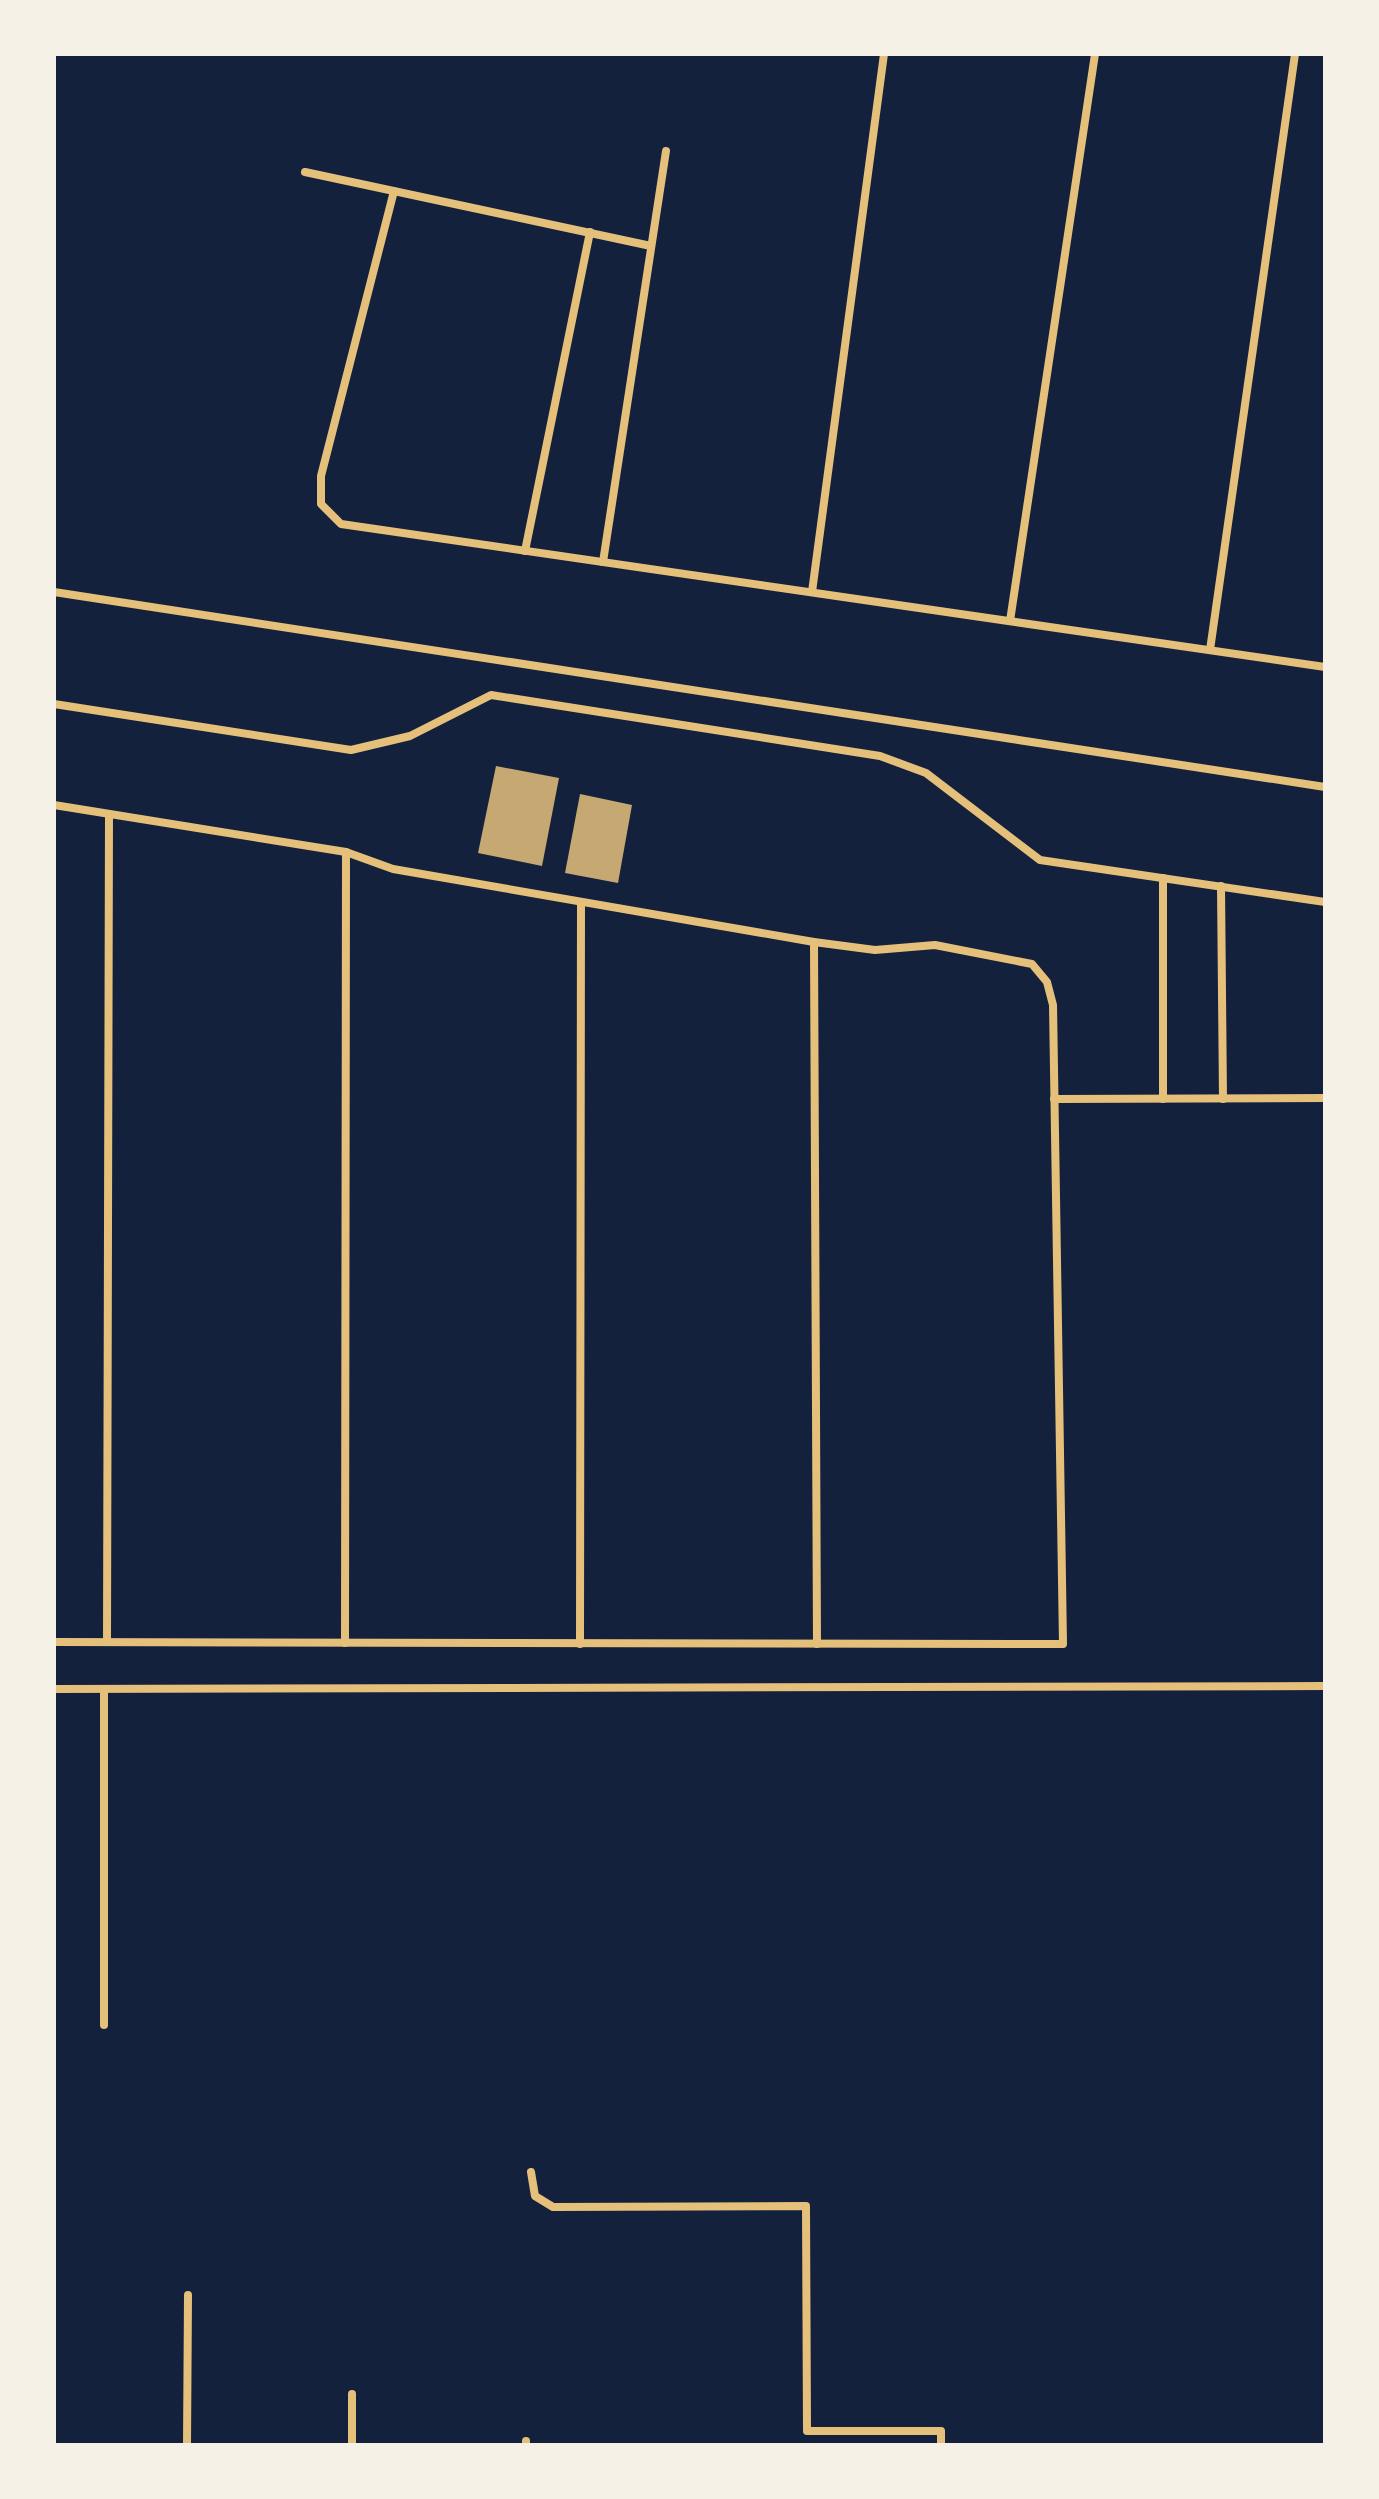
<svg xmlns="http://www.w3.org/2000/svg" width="1379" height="2499" font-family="'Source Sans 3',sans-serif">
  <rect width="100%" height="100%" fill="#14213d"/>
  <g fill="#c6a872">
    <path d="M496,766L559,778L542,866L478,853Z"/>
    <path d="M580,794L632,805L618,883L565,873Z"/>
  </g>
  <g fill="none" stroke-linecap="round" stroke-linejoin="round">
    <g stroke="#e5c07b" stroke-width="8">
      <path d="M305,172L651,246"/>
      <path d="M394,191L321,476V504L341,524L1325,667"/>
      <path d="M525,551L590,232"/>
      <path d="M603,562L666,151"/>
      <path d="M54,592L1325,787"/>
      <path d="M812,592L884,54"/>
      <path d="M1010,621L1095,54"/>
      <path d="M1210,650L1295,54"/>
      <path d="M54,704L351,750L410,736L491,695L880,756L926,773L1040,860L1325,902"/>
      <path d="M54,805L346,852L393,869L814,942L875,950L935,945L1032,964L1047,982L1053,1005L1063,1644L54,1642"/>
      <path d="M1163,878V1099"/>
      <path d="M1221,886L1223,1099"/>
      <path d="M814,942L817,1644"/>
      <path d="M1054,1099L1325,1098"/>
      <path d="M107,1642L109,814"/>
      <path d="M345,1643L346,852"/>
      <path d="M580,1644L581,902"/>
      <path d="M54,1689L1325,1686"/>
      <path d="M104,1689V2025"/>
      <path d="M531,2172L535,2196L553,2207L806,2206L807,2431H941V2445"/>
      <path d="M352,2394V2445"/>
      <path d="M187,2445L188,2295"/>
      <path d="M526,2445V2441"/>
    </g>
  </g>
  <rect width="1379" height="2499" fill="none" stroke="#f6f1e7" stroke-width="112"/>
</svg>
